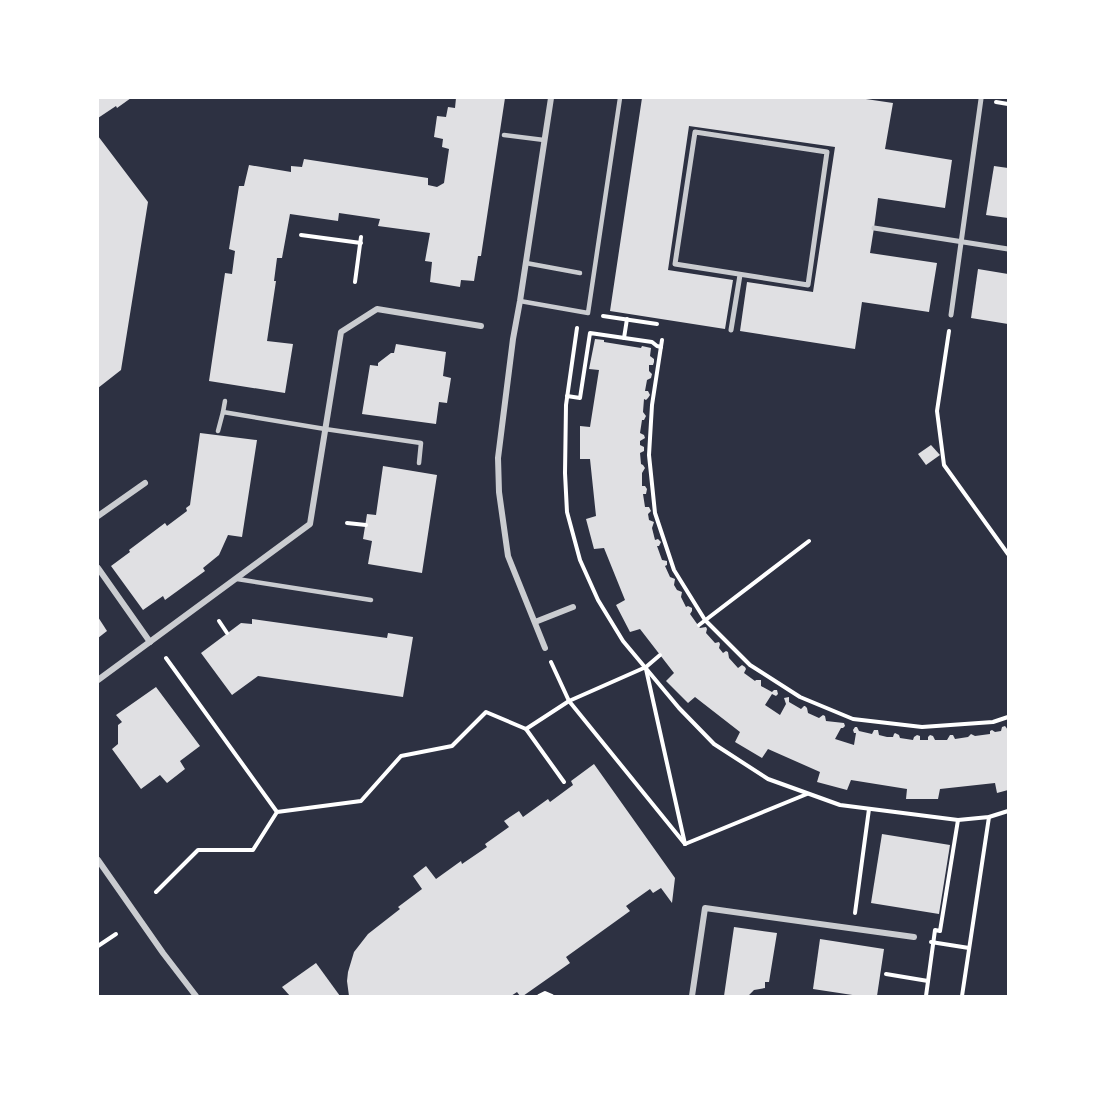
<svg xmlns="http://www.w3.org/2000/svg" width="1106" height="1094" font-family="'Public Sans',sans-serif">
  <rect width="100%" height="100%" fill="#2d3142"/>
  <g fill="#e0e0e3">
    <path d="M98,98H131L117,108L116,106L98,118Z"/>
    <path d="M456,98H505L481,256H478L474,281L461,280L460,287L430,282L432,262L425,261L430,233L378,226L380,219L339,213L338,221L290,214L282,258H277L274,281H276L267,341L293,344L285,393L209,381L225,273L232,274L235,251L229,249L239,186H244L249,165L291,172V166L302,167L304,159L428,178V185L437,187L444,183L449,149L442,147L443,139L434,137L437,116L446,117L448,107L455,108Z"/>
    <path d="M642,98H859L893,103L885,149L952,160L945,208L878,198L874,228L870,253L937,263L929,312L862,302L855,349L740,331L747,282L813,292L835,147L689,126L668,270L733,280L725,329L610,311Z"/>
    <path d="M98,136L148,202L121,370L98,388V226L99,219L98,218Z"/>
    <path d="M994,166L1008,168V218L986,215Z"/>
    <path d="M978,269L1008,274V324L971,318Z"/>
    <path d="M595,339L604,340V342L641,348L642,346L651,348L650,356L654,359V362L653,365H649V371L652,374L651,378L647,380L645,391H648L650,395L648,398L646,400L644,399L643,412L646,416L644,420H642L640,433L644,435L645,438L640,441V445L644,447V451L640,453L641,464L643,465L645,468L642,473V486H645L647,489L646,494H643L645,507H649L651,511L648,514L649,520L654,522L652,528L655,540L658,539L661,542L659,546H657L662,560L667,561V565L665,566L670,577L675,579L674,585L677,590L682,592L681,597L686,607L688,606L692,608V611L690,614L700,628L706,627L707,629L706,633L715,643L719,642L720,644L719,648L723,653L726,651L728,652L729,658L738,668L742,665L745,667L746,669L744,673L755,681L756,680H761V686L772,692L774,690H777L778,694L776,696L772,694L765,705L780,715L786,704L784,698L789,697V702L801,709L804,706H805L807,708L808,713L819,718L823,715L825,716L826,721L844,723L845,726L843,728H841L835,739L854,745L856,733H854L853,730L855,727H857L859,731L872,734L874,730H878L879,735L887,737H893L894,734L895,733L899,735L900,738L913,740L914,737L917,735L920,736V740H928V737L930,735L933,736L935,740H947L950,735H953L955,739L968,737L971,734L975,736L990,734V731L992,730L995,732L1001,731L1002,727L1005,726L1008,730V790L997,793L995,783L940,789L938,799H906L907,789L851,780L847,790L817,782L820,772L768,749L762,758L735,742L740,732L695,697L688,703L666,681L674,673L640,629L630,632L616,605L625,600L604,548L594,549L586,519L596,516L590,459H580V426L590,427L599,370L589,369Z"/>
    <path d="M396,344L446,352L443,376L451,378L447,403L439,402L436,424L362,414L370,365L378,366V363L391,353H394Z"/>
    <path d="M200,433L257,440L242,537L228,535L219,555L203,568L205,571L165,600L163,596L143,610L111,566L130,552L129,550L165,523L167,526L187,511L186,508L190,505Z"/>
    <path d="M931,445L940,455L926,465L918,454Z"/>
    <path d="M383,466L437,475L422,573L368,564L372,541L363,539L367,514L376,515Z"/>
    <path d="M98,617L107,631L98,638Z"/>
    <path d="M252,619L387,638L388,633L413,637L403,697L258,676L232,695L201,653L241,623L252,624Z"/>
    <path d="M156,687L200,746L180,761L185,769L167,783L160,775L141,789L112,749L118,744V725L122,722L116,715Z"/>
    <path d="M594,764L675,878L672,903L661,888L653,893L650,889L626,906L630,911L566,957L570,963L523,996H520L517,992L511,996H349L347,981L348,972L354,952L368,934L400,909L398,907L422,889L413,876L426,866L436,879L461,861L462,864L487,847L485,844L509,827L504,821L519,811L523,817L548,799L550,802L573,785L571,781Z"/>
    <path d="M882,834L950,845L939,914L871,903Z"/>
    <path d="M734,927L777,933L769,982H765V988L754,990L748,996H724Z"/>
    <path d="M820,939L884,949L877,996H859L813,989Z"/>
    <path d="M316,963L340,996H290L282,987Z"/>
  </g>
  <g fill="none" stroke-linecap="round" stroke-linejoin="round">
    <g stroke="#fff" stroke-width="4">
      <path d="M996,102L1008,104"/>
      <path d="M301,235L361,243"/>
      <path d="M355,282L361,237"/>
      <path d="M603,316L657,324"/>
      <path d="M577,328L566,405L565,473L567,512L580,560L598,600L623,641L679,708L714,744L768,779L840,805L958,820L989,817L1008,811"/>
      <path d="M949,331L937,411L944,465L1008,554"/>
      <path d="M624,338L627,319"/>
      <path d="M662,340L652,405L649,455L655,513L674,570L705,620L750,665L800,697L853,719L922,727L993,722L1008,717"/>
      <path d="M567,396L580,398L590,333L652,342L657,346L661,347"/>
      <path d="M347,523L366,525"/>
      <path d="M219,621L227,633"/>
      <path d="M699,625L809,541"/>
      <path d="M166,658L277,812"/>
      <path d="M551,662L569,701L685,844"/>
      <path d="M646,669L685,844"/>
      <path d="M526,729L564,782"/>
      <path d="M685,844L807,794"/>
      <path d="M156,892L198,850H253L277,812L361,801L401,756L452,746L486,712L526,729L569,701L646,667L660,655"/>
      <path d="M855,913L869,809"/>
      <path d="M931,942L969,948"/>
      <path d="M98,946L116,934"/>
      <path d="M886,974L928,981"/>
      <path d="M539,996L545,993L552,996"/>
      <path d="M926,996L935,930L940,931L958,820"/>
      <path d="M962,996L989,817"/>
    </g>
    <g stroke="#caccd0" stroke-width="4.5">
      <path d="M504,135L544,140"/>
      <path d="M526,263L580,273"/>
      <path d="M520,301L588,313L620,98"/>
      <path d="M223,412L225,401"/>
      <path d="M218,431L223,412L325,429L421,443L419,463"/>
      <path d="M237,579L371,600"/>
    </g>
    <g stroke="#caccd0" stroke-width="5">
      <path d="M695,132L827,152L808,285L675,264Z"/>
      <path d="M874,228L1008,249"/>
      <path d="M951,315L981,99"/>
      <path d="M731,330L740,275"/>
    </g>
    <g stroke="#caccd0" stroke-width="6">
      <path d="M98,516L145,483"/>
      <path d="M98,568L150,642"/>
      <path d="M535,622L573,607"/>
      <path d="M545,648L508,556L499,492L498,458L513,339L520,301L551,98"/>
      <path d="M98,680L310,524L341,332L377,309L481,326"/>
      <path d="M98,860L163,953L196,996"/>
      <path d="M692,996L705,908L914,937"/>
    </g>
  </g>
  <rect width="1106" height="1094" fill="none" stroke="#ffffff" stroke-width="198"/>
</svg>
